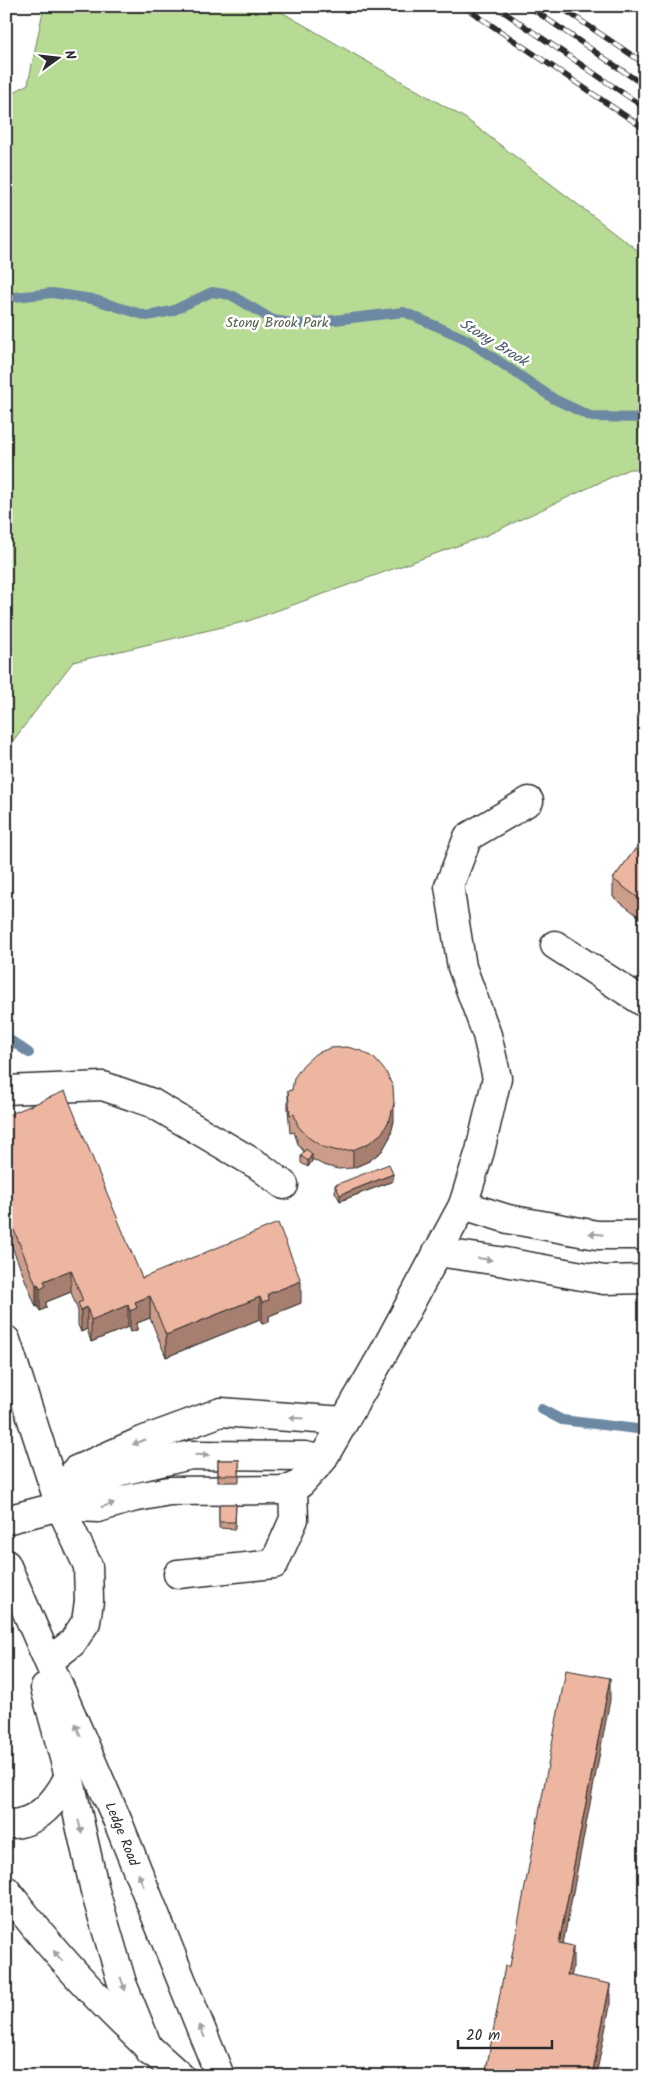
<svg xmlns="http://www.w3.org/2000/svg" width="651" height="2082" font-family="Kalam,sans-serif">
  <rect width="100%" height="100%" fill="#fff"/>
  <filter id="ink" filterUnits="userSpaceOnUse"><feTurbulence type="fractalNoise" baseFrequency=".02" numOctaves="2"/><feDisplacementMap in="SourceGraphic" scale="10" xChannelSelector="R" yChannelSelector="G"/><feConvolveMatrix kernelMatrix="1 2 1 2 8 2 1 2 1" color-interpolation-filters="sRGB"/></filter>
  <g filter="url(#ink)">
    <path fill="#b7da94" stroke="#718260" d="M44,6H271L465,118L645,256V469H629L485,536L248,621L73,662L6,750V97L28,84Z"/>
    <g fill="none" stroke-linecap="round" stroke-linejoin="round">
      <g stroke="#6c88a3" stroke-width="10">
        <path d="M6,298L52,293L92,299L147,316L172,311L212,292L231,295L273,320L299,324L404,312L466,339L554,399L592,417L645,418"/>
        <path d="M6,1037L29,1053"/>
        <path d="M541,1409L562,1420L645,1430"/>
      </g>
      <g stroke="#2b2b2b" stroke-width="31">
        <g id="minor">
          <path d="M555,945L645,1003"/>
          <path d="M6,1090L103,1086L152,1103L259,1166L284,1185"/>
          <path d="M463,1205L508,1219L597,1235H645"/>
          <path d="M437,1252L499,1261L604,1280L645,1279"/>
          <path d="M6,1340L60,1506L88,1566L89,1601L86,1622L72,1643L49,1661"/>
          <path d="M60,1506L76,1470L142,1441L221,1412L344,1421"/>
          <path d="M60,1506L81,1490L121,1471L191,1455L305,1456L322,1460"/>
          <path d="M6,1520L60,1506L98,1508L132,1498L169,1491L281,1490L293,1488L301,1483L322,1460L383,1354L463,1205L480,1151L497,1078L487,1035L462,967L449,886L468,837L529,801"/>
          <path d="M178,1574L274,1564L294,1519L293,1488"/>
        </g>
      </g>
      <g stroke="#2b2b2b" stroke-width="31">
        <g id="major">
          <path id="s1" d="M6,1564L118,1822L220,2076"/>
          <path d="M45,1688L69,1776L95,1891L122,1983L150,2052"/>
        </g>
      </g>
      <g stroke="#2b2b2b" stroke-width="31">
        <g id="highway">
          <path d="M6,1824C37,1826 57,1800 69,1776"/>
          <path d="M6,1890C58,1959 115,2019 180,2076"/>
        </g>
      </g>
      <use href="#minor" stroke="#fff" stroke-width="28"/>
      <use href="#major" stroke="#fff" stroke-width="28"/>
      <use href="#highway" stroke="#fff" stroke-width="28"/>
      <g stroke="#2b2b2b" stroke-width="5.5">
        <g id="rail">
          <path d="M463,6L645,129"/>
          <path d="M495,6L645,108"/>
          <path d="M528,6L645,86"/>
          <path d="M559,6L645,64"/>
        </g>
      </g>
      <use href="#rail" stroke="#fff" stroke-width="4" stroke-dasharray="11" stroke-linecap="butt"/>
    </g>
    <g fill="#cc9d8a" stroke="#2b2b2b">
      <path d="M645,836V921L613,897V879Z"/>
      <path d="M292,1090L394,1121L390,1137L382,1151L369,1161L353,1168L338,1169L323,1165L312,1159V1161L308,1167L301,1163V1156L304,1152L298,1144L294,1132L290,1133L288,1109V1091Z"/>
      <path d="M6,1116L142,1278L301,1303L269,1316V1322L262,1324L260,1319L166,1357L150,1318L137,1323V1330L130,1332L128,1327L91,1342L87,1329L81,1332L78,1325V1311L71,1292L46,1302V1308L40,1311L38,1306L36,1307L6,1232Z"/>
      <path d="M393,1181L340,1201L335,1192V1185Z"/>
      <rect x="218" y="1460" width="21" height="22"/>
      <path d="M219,1504H236L235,1529L219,1528Z"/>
    </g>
    <g fill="#a67f71" stroke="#2b2b2b">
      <path d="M394,1103V1121L390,1137L382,1151L369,1161L353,1168V1150Z"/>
      <path d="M312,1154V1161L308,1167V1161Z"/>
      <path d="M393,1174V1181L340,1201V1195Z"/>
      <path d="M71,1270V1292L46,1302V1308L40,1311V1289L44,1281Z"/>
      <path d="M301,1281V1303L269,1316V1322L262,1324V1302L268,1294Z"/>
      <path d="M38,1284V1306L36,1307V1285Z"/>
      <path d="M150,1296V1318L137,1323V1330L130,1332V1311L135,1302Z"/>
      <path d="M260,1297V1319L166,1357V1335Z"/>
      <path d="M128,1305V1327L91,1342V1320Z"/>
      <path d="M87,1307V1329L81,1332V1310Z"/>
      <path d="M610,1678V1700L559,1965V1943Z"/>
      <path d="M573,1946V1968L567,1997V1975Z"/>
      <path d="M610,1984V2006L596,2076H592Z"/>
    </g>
    <g fill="#edb6a1" stroke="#2b2b2b">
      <path d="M645,836V903L613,879Z"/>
      <path d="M347,1047L362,1051L375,1059L386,1072L393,1087L394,1103L390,1119L382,1133L369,1143L353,1150L338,1151L323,1147L309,1138L298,1126L294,1114L290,1115L288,1091L292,1090L294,1078L303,1065L315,1054L330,1048Z"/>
      <path d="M65,1091L142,1278L278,1223L301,1281L268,1294L269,1300L262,1302L260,1297L166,1335L150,1296L135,1302L137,1308L130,1311L128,1305L91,1320L87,1307L81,1310L78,1303L83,1301L71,1270L44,1281L46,1286L40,1289L38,1284L36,1285L6,1210V1116Z"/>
      <path d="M306,1149L312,1154L308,1161L301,1156Z"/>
      <path d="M389,1164L393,1174L340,1195L335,1185Z"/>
      <rect x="218" y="1460" width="21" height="15"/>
      <path d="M219,1504H236L235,1522H219Z"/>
      <path d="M566,1670L610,1678L559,1943L573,1946L567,1975L610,1984L592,2076H485L505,1966H510Z"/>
    </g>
    <defs><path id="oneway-solid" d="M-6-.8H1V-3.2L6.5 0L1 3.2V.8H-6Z" transform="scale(1.25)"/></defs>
    <g fill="#a0a0a0">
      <use href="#oneway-solid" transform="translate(596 1234) rotate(-174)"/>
      <use href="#oneway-solid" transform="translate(485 1259) rotate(8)"/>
      <use href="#oneway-solid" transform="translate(296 1418) rotate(-176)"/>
      <use href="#oneway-solid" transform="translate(139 1442) rotate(158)"/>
      <use href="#oneway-solid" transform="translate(202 1455) rotate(1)"/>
      <use href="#oneway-solid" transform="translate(108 1505) rotate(-17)"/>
      <use href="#oneway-solid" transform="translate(78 1730) rotate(-113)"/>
      <use href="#oneway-solid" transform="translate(80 1827) rotate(77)"/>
      <use href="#oneway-solid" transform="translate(141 1880) rotate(-112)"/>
      <use href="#oneway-solid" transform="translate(58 1956) rotate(-131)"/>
      <use href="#oneway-solid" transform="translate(123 1984) rotate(70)"/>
      <use href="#oneway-solid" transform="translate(202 2031) rotate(-112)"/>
    </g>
  </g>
  <g text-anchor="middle" stroke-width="5" stroke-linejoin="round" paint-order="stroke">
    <g font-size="14" fill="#55604a" stroke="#fff">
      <text x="277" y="327">Stony Brook Park</text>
    </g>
    <g font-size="14" fill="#2b2b2b" stroke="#fff">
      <text dy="5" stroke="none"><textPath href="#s1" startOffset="294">Ledge Road</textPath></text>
    </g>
    <g font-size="15" font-style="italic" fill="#4c5a67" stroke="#fff">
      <text transform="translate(494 342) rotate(32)" y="5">Stony Brook</text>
    </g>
  </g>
  <rect width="651" height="2082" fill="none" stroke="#fff" stroke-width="25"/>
  <rect x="12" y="12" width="626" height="2057" fill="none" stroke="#2b2b2b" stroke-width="2" filter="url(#ink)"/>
  <g transform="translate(58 58) rotate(75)" stroke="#ffffff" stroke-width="4" paint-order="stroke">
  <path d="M0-4L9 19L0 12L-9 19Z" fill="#2b2b2b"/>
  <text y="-8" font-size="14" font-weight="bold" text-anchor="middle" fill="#2b2b2b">N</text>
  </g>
  <path d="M458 2040v8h94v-8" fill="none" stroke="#2b2b2b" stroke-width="2.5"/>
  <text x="466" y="2040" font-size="15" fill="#2b2b2b" stroke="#ffffff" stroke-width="4" paint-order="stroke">20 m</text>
</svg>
